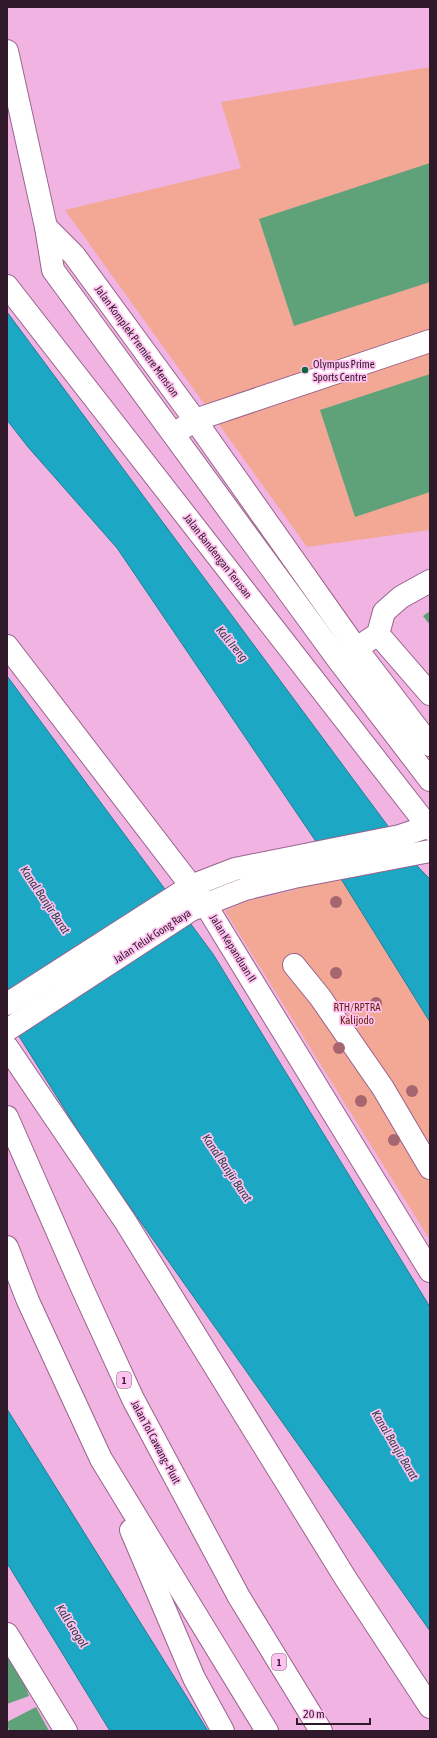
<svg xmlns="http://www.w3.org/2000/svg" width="437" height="1738" font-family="'Asap Condensed',sans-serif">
  <rect width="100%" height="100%" fill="#f1b4e2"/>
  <g fill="#f2a894">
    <path d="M430,67V530L307,547L65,210L241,168L221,102Z"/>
    <path d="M338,874L430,1022V1240L225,911L247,901L291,891Z"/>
  </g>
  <g fill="#1ca8c4" stroke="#227d96">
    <path d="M7,312L419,868L430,879V1022L338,874L117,548L28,447L7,420Z"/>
    <path d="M7,676L213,954L430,1307V1631L94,1156L7,1017Z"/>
    <path d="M7,1409L208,1731H110L7,1563Z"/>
  </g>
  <g fill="#5fa279">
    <path d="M430,163V282L294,326L259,219Z"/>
    <path d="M430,374V492L355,517L320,410Z"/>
    <path d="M430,611V625L423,616Z"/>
    <path d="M16,1657L29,1696L7,1704V1660Z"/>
    <path d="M36,1707L49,1731H9L7,1722Z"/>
  </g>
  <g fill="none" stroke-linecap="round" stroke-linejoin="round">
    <g stroke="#99628c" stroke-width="24">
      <g id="minor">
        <path d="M7,51L46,227L53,270L339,661L430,780"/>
        <path d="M46,227L74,255L195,420L356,648L430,745"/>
        <path d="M7,286L430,829"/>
        <path d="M183,428L195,420L430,341"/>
        <path d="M378,634L430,694"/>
        <path d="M7,646L205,904L430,1271"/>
        <path d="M345,656L378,634L384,612L401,597L430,581"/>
        <path d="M294,965L320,997L383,1088L430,1168"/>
        <path d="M7,1047L125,1221L346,1579L430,1707"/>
        <path d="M7,1634L66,1731"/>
      </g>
    </g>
    <g stroke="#99628c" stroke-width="24">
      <g id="major">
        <path d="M7,1004L191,886L235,869L400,836L430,826"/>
        <path d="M7,1030L191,910L245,889L294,877L430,851"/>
      </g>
    </g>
    <g stroke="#99628c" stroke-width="24">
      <g id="highway">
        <path d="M7,1117L83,1290L133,1399L239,1597L321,1731"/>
        <path d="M7,1247L28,1301L101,1459L267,1731"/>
        <path d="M131,1530L194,1678L223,1731"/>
      </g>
    </g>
    <use href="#minor" stroke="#fff" stroke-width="22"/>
    <use href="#major" stroke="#fff" stroke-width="22"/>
    <use href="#highway" stroke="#fff" stroke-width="22"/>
  </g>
  <g fill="#a6656f">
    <circle cx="336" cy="902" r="6"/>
    <circle cx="336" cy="973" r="6"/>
    <circle cx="376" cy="1003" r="6"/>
    <circle cx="339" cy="1048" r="6"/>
    <circle cx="412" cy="1091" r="6"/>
    <circle cx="361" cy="1101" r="6"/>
    <circle cx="394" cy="1140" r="6"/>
  </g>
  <circle fill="#09683c" stroke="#ffc1ef" stroke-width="1.5" cx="305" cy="370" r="4"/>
  <g text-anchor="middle" stroke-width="3.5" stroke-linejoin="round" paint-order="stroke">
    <g fill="#ffc1ef" stroke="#6e4b66" stroke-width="1">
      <rect x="117" y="1372" width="14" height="16" rx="3"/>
      <rect x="272" y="1654" width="14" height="16" rx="3"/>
    </g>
    <g font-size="10" font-weight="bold" fill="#30192b">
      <text x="124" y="1384">1</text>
      <text x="279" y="1666">1</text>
    </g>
    <g font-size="11" fill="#30192b" stroke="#ffc1ef">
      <text transform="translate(137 341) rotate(54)" y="4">Jalan Komplek Premiere Mension</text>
      <text transform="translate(218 556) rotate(52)" y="4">Jalan Bandengan Terusan</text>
      <text transform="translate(152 936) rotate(-33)" y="4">Jalan Teluk Gong Raya</text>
      <text transform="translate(233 948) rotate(58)" y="4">Jalan Kepanduan II</text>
      <text transform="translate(156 1442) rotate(62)" y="4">Jalan Tol Cawang–Pluit</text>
    </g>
    <g font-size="11" fill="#30192b" stroke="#ffc1ef" text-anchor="start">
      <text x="313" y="368">Olympus Prime<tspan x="313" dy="13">Sports Centre</tspan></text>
    </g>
    <g font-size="11" fill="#692411" stroke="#ffc1ef">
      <text x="357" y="1011">RTH/RPTRA<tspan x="357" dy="13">Kalijodo</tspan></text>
    </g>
    <g font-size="12" font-style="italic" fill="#254046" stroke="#ffc1ef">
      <text transform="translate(232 644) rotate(50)" y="4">Kali Ireng</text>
      <text transform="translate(45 900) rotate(56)" y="4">Kanal Banjir Barat</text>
      <text transform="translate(227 1168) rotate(56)" y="4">Kanal Banjir Barat</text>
      <text transform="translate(395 1445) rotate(59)" y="4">Kanal Banjir Barat</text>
      <text transform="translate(72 1626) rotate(58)" y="4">Kali Grogol</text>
    </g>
  </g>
  <rect width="437" height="1738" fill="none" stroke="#30192b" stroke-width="16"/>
  <path d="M297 1718v6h73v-6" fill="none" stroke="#30192b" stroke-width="2"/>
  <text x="303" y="1718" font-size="12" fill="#30192b" stroke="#ffc1ef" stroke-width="3" paint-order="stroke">20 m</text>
</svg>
